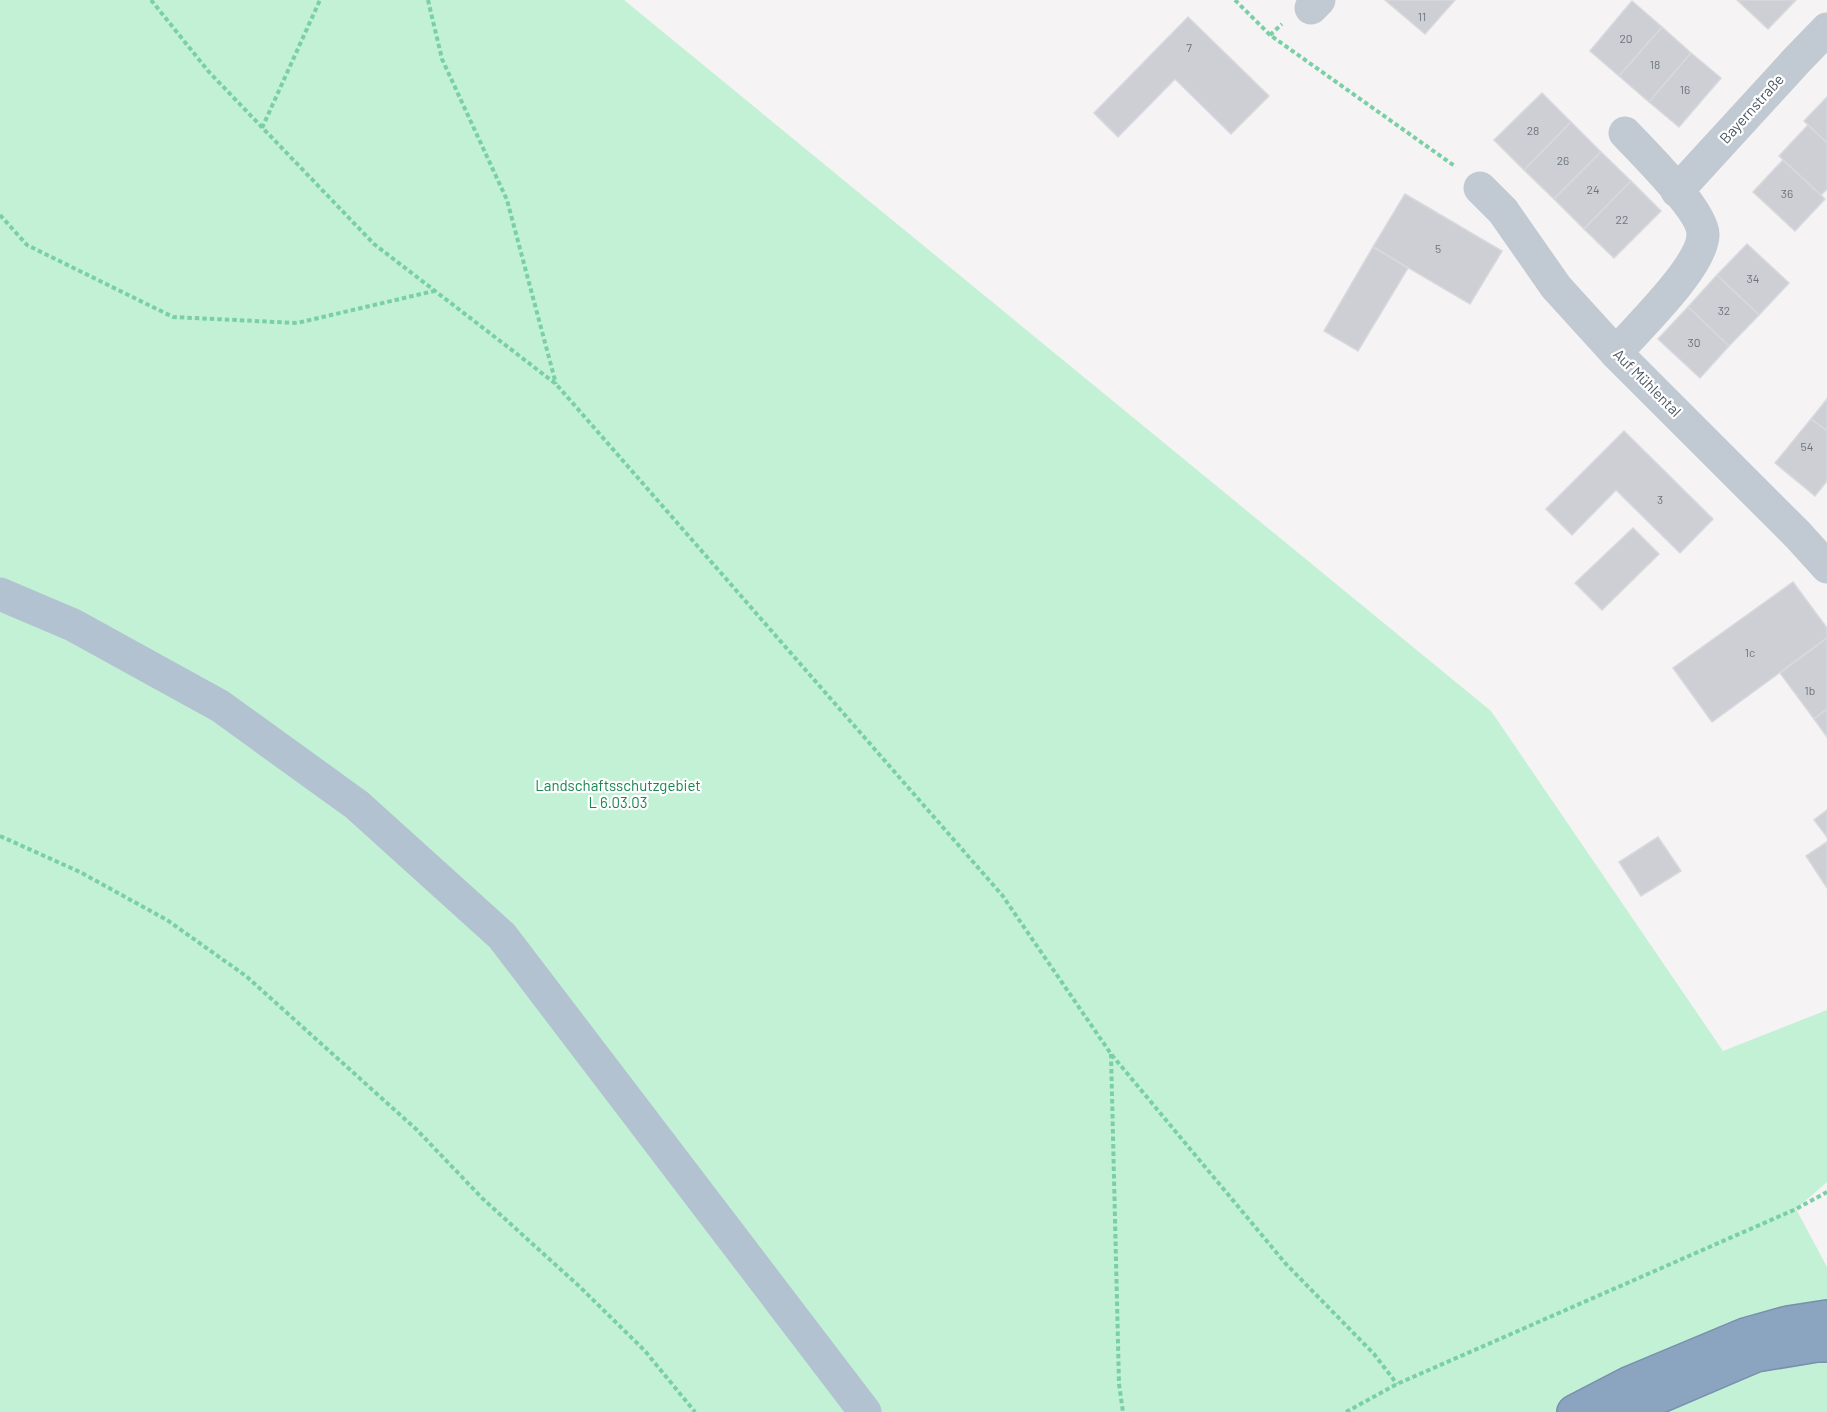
<svg xmlns="http://www.w3.org/2000/svg" width="1827" height="1412" font-family="Barlow,sans-serif">
  <rect width="100%" height="100%" fill="#f5f3f3"/>
  <path fill="#c3f1d5" d="M0,0H624L1491,711L1723,1051L1827,1010V1182L1796,1209L1827,1267V1412H0Z"/>
  <g fill="#cdcfd5" stroke="#d7d9de" stroke-width="1.5">
    <path d="M1385,0H1455L1425,34Z"/>
    <path d="M1737,0H1796L1768,29Z"/>
    <path d="M1632,1L1662,27L1619,76L1590,51Z"/>
    <path d="M1188,17L1269,96L1231,134L1175,79L1118,137L1094,113Z"/>
    <path d="M1662,27L1691,53L1649,102L1619,76Z"/>
    <path d="M1691,53L1721,78L1679,127L1649,102Z"/>
    <path d="M1542,93L1571,122L1524,170L1494,140Z"/>
    <path d="M1827,97V143L1804,121Z"/>
    <path d="M1571,122L1601,152L1554,199L1524,170Z"/>
    <path d="M1808,125L1827,143V189L1821,195L1779,156Z"/>
    <path d="M1601,152L1631,181L1584,229L1554,199Z"/>
    <path d="M1783,160L1825,199L1795,231L1753,192Z"/>
    <path d="M1631,181L1661,211L1614,258L1584,229Z"/>
    <path d="M1405,194L1502,251L1470,304L1373,247Z"/>
    <path d="M1747,244L1789,283L1759,315L1717,275Z"/>
    <path d="M1373,247L1408,268L1358,351L1324,331Z"/>
    <path d="M1717,275L1759,315L1729,346L1688,307Z"/>
    <path d="M1688,307L1729,346L1700,378L1658,339Z"/>
    <path d="M1827,399V431L1811,419Z"/>
    <path d="M1811,419L1827,431V481L1815,496L1775,463Z"/>
    <path d="M1624,431L1713,519L1680,553L1616,490L1572,535L1546,509Z"/>
    <path d="M1633,528L1659,554L1602,610L1575,583Z"/>
    <path d="M1793,582L1827,628V638L1712,722L1673,668Z"/>
    <path d="M1827,638V709L1814,719L1780,673Z"/>
    <path d="M1827,709V737L1814,719Z"/>
    <path d="M1827,810V837L1814,820Z"/>
    <path d="M1658,837L1681,871L1641,896L1619,862Z"/>
    <path d="M1827,842V888L1806,856Z"/>
  </g>
  <g fill="none" stroke-linecap="round" stroke-linejoin="round">
    <g stroke="#7690ad" stroke-width="36">
      <g id="highway">
        <path d="M1574,1412L1630,1383L1745,1335L1788,1323L1827,1317"/>
        <path d="M1627,1412L1646,1402L1756,1355L1817,1345H1827"/>
      </g>
    </g>
    <g stroke="#7ad0a6" stroke-width="4" stroke-dasharray="4.5 3" stroke-linecap="butt">
      <path d="M151,0L209,72L374,244L556,384L1002,895L1111,1054L1286,1264L1374,1354L1397,1384"/>
      <path d="M428,0L442,59L507,200L556,384"/>
      <path d="M1235,0L1270,35L1456,167"/>
      <path d="M1270,35L1282,24"/>
      <path d="M262,128L320,0"/>
      <path d="M0,215L27,245L173,317L297,323L434,291"/>
      <path d="M0,836L80,872L167,920L246,976L417,1130L482,1198L580,1287L645,1351L695,1412"/>
      <path d="M1111,1054L1119,1384L1123,1412"/>
      <path d="M1346,1412L1397,1384L1796,1209L1827,1192"/>
    </g>
    <g stroke="#c1cad2" stroke-width="33">
      <path d="M1311,8L1319,0"/>
      <path d="M1480,188L1503,211L1556,287L1616,353L1798,535L1827,567"/>
      <path d="M1677,191L1797,60L1827,29"/>
      <path d="M1616,353C1638,327 1702,267 1703,235C1704,212 1642,151 1625,133"/>
    </g>
    <path stroke="#b3c2d1" stroke-width="33" d="M0,594L73,625L220,706L357,805L502,936L865,1412"/>
    <use href="#highway" stroke="#8ba5c1" stroke-width="33"/>
  </g>
  <g text-anchor="middle" stroke-width="4.5" stroke-linejoin="round" paint-order="stroke">
    <g font-size="12" fill="#6b747e">
      <text x="1422" y="21">11</text>
      <text x="1626" y="43">20</text>
      <text x="1189" y="52">7</text>
      <text x="1655" y="69">18</text>
      <text x="1685" y="94">16</text>
      <text x="1533" y="135">28</text>
      <text x="1563" y="165">26</text>
      <text x="1593" y="194">24</text>
      <text x="1787" y="198">36</text>
      <text x="1622" y="224">22</text>
      <text x="1438" y="253">5</text>
      <text x="1753" y="283">34</text>
      <text x="1724" y="315">32</text>
      <text x="1694" y="347">30</text>
      <text x="1807" y="451">54</text>
      <text x="1660" y="504">3</text>
      <text x="1750" y="657">1c</text>
      <text x="1810" y="695">1b</text>
    </g>
    <g font-size="15" fill="#4a5661" stroke="#fff">
      <text transform="translate(1752 109) rotate(-48)" y="5">Bayernstraße</text>
      <text transform="translate(1647 383) rotate(45)" y="5">Auf Mühlental</text>
    </g>
    <g font-size="15" fill="#17864f" stroke="#fff">
      <text x="618" y="791">Landschaftsschutzgebiet<tspan x="618" dy="17">L 6.03.03</tspan></text>
    </g>
  </g>
</svg>
